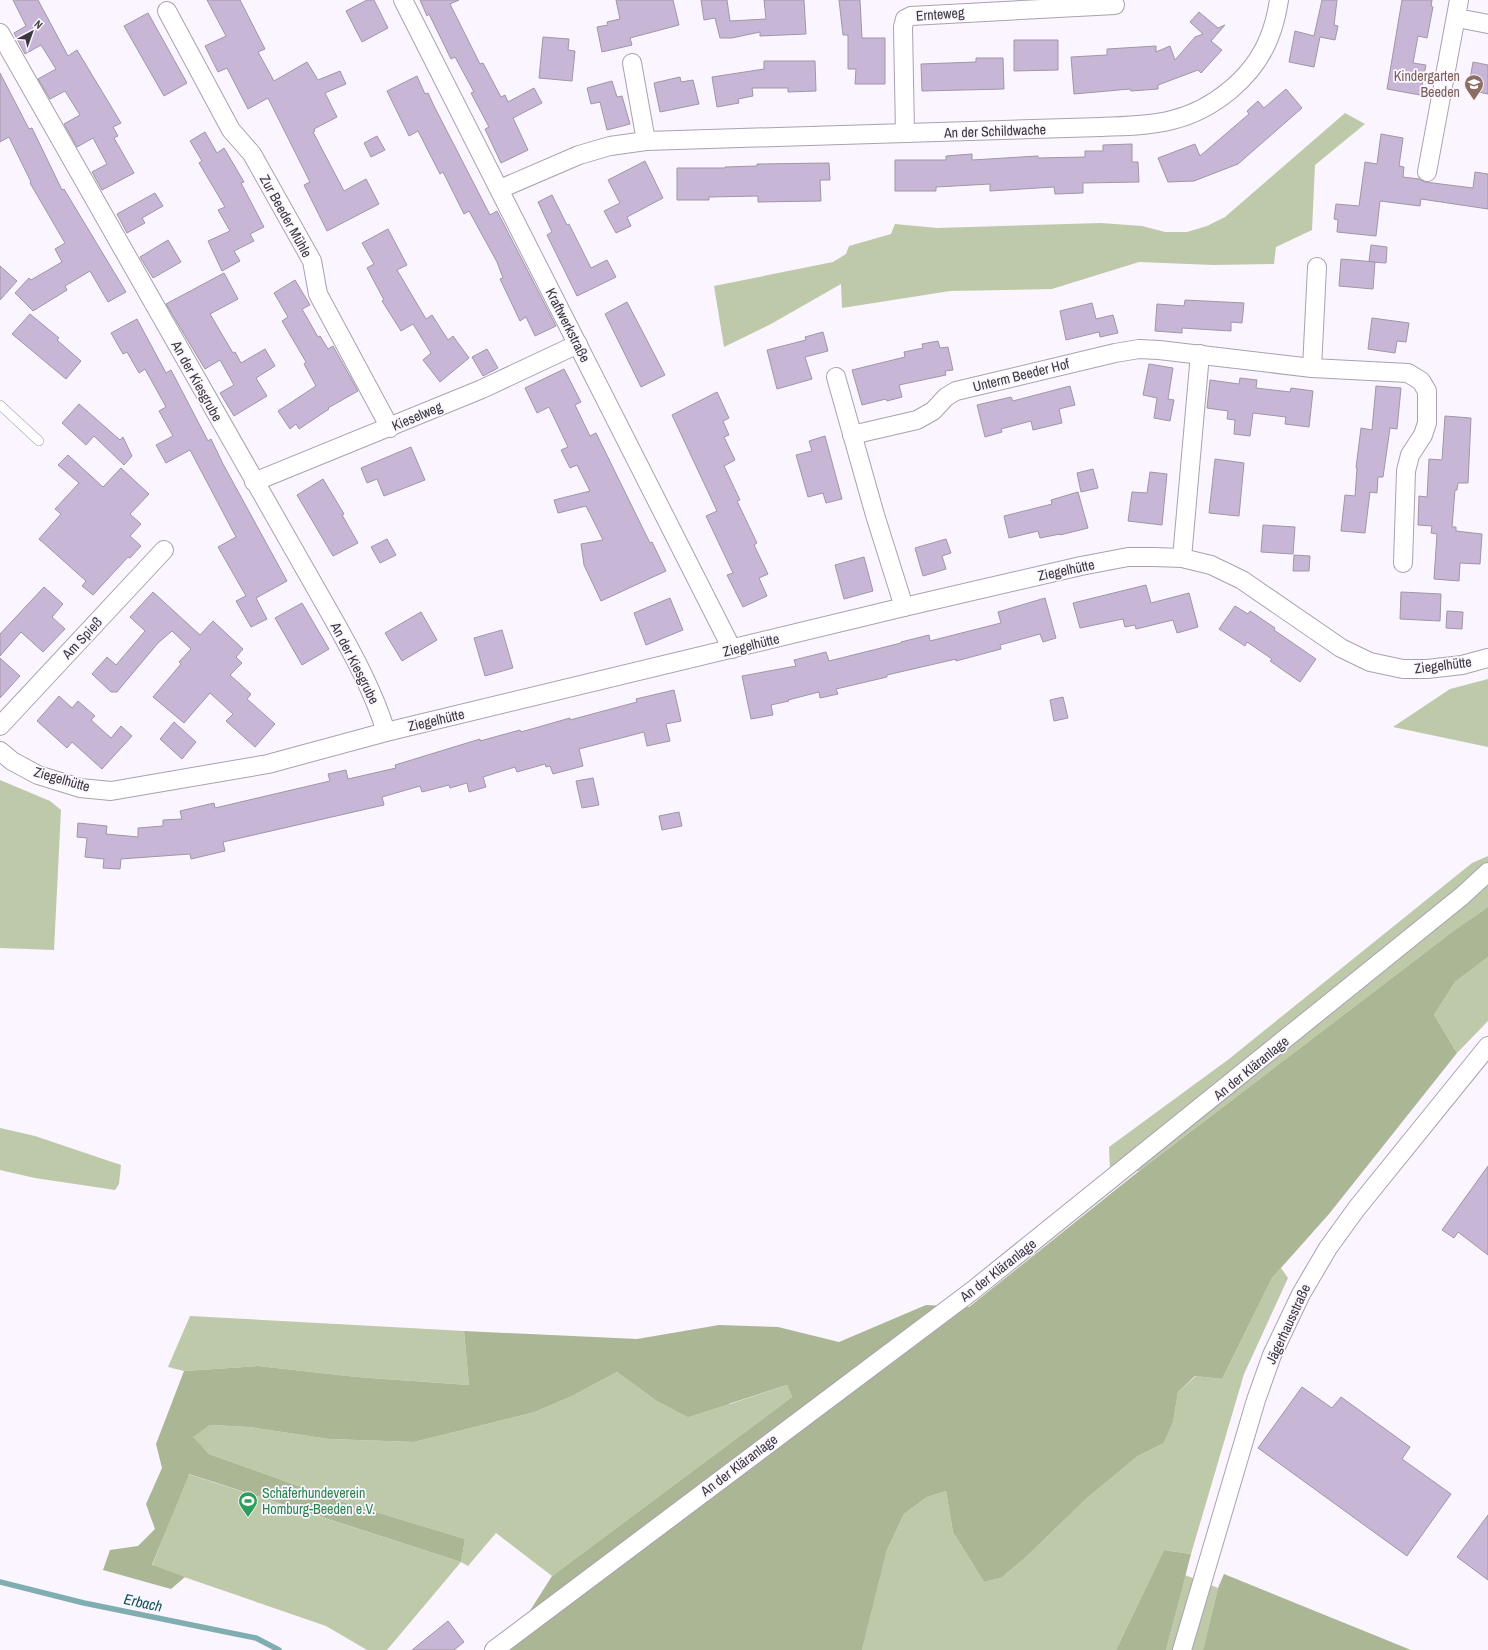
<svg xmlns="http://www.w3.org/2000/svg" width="1488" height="1650" font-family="'Archivo Narrow',sans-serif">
  <rect width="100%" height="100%" fill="#faf5ff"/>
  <g fill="#bec9aa">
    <path d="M1345,113L1365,124L1315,165L1312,230L1276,247L1274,264L1213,265L1139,262L1052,289L950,291L842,308L841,284L771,324L724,347L714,286L833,262L846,254L849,246L891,234L895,224L937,228L1101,223L1142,226L1165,232H1187L1207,226L1225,217Z"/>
    <path d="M1488,679V747L1393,727L1450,689Z"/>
    <path d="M0,780L50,801L61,810L54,950L0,948Z"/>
    <path d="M1488,856V907L1456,929L1139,1171L1110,1170L1109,1147L1229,1059L1472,863Z"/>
    <path d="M1488,957V1021L1457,1053L1434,1015L1455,982Z"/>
    <path d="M0,1128L35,1136L121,1165L119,1184L115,1190L35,1178L0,1170Z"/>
    <path d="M1281,1268L1288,1278L1244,1374L1191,1554L1164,1550L1116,1650H862L887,1550L904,1514L927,1497L946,1491L953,1532L984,1582L1001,1578L1025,1558L1087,1498L1138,1456L1164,1443L1173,1422L1178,1392L1196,1376L1222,1379L1272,1278Z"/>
    <path d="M190,1316L464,1331L469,1385L357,1377L258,1366L184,1371L168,1367Z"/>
    <path d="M617,1372L654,1399L730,1404L787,1385L792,1397L552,1576L496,1533L468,1566L461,1562L387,1650H367L326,1626L152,1566L188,1474L461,1562L465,1539L343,1502L209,1454L192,1437L210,1425L249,1427L329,1439L414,1442L535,1412L572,1396Z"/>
    <path d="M1185,1575L1218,1588L1203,1650H1166Z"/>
  </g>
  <g fill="#aab694">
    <path d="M1488,907V957L1455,982L1434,1015L1457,1053L1329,1214L1272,1278L1222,1379L1195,1376L1178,1392L1173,1422L1164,1443L1138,1456L1087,1498L1025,1558L1001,1578L984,1582L953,1532L946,1491L927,1497L904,1514L887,1550L862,1650H505L552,1576L792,1397L787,1385L688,1417L654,1399L617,1372L572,1396L535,1412L414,1442L329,1439L249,1427L210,1425L193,1437L209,1454L343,1502L465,1539L461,1562L189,1474L152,1565L185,1577L171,1589L103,1570L110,1550L138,1546L155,1529L146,1504L162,1468L156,1444L184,1371L258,1366L357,1377L469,1385L464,1331L637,1339L719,1325L778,1327L839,1342L926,1305L969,1307L1139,1171L1456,929Z"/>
    <path d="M1164,1550L1191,1554L1166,1650H1116Z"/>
    <path d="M1224,1574L1411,1650H1203L1218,1588Z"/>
  </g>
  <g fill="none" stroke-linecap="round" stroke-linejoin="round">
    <path stroke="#80adb0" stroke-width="5.5" d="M0,1582L84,1603L256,1638L279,1650"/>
  </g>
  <g fill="#c8b6d7" stroke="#9f97a5">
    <path d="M13,0H38L68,56L77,50L121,123L113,127L118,136L114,138L134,173L102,190L92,172L107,164L93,138L77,147L64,124L80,115L65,91L50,99L38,79L56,69L41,45L25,54L14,33L26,26Z"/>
    <path d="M207,0H240L265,49L258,52L274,81L307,62L318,80L340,71L346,84L325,93L337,117L314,129L315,131L313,132L344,191L366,179L379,204L327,231L304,185L310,182L268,98L248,109L227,68L218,72L205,46L226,36Z"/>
    <path d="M367,0H374L388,28L362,42L346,11Z"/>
    <path d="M420,0H459L450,4L480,64L483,63L501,97L505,95L508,102L534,88L542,103L513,118L528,150L501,163L485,129L489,127L471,93L474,92L455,57L451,59L429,14L427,16Z"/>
    <path d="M616,0H673L679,25L630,38L632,45L602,52L597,27L608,25L607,22L620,19Z"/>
    <path d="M701,0H727L730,21L766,19L764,0H804L806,34L760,36V32L732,38H720L715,18L704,20Z"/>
    <path d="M839,0H860L862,38H885V84H855L856,69H848V35H843Z"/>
    <path d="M1322,0H1337L1334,25L1338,26L1335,40L1320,37L1314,67L1289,62L1295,31L1314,36Z"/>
    <path d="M1402,0H1432L1431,6L1433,7L1427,38L1418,36L1413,63L1426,65L1420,95L1387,89Z"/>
    <path d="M1199,12L1218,28L1225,25L1211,41L1222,50L1201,73L1198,70L1158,85V89L1131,91L1130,89L1074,94L1071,57L1107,55V49L1156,46V52L1170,46L1175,60L1195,37L1203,34L1190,22Z"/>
    <path d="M148,13L187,83L164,96L124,26Z"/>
    <path d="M543,37L569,39L568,50L575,51L572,81L539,78Z"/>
    <path d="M1014,40H1058V70L1014,71Z"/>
    <path d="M976,58H1003L1004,89L922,91L921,64L976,62Z"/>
    <path d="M764,61H815L816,91L788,92V88H752L753,96L738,99L739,103L717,107L712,77L764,69Z"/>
    <path d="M1473,62L1488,65V94L1468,90Z"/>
    <path d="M0,73L29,129L32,128L62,190L64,189L126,292L108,302L90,271L65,286L67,290L33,311L15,293L29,278L31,280L62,262L55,249L65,243L30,183L31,182L9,137L0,142Z"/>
    <path d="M417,76L425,94L428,93L434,106L490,215L497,211L556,326L535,336L526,317L520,321L500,279L503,278L497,262L469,211L464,214L443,172L440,174L418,131L409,136L387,91Z"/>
    <path d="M680,77L681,82L693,80L699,104L660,112L654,83Z"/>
    <path d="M612,81L617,97L622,96L630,124L607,130L600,102L591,104L587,88Z"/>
    <path d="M1286,89L1302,108L1238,164L1194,181L1168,182L1158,158L1195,144L1200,156L1249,114L1247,111L1258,101L1264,108Z"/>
    <path d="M205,132L217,153L224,148L244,182L241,183L264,227L250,234L254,241L234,251L240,261L222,271L208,241L230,231L218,210L225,207L199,163L202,161L190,141Z"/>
    <path d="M1381,134L1403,138L1399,166L1404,167L1403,177L1419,179L1425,182L1473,188L1475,172L1488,174V209L1421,199L1420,206L1380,201L1376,236L1337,232L1338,220L1334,219L1336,204L1359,206L1365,162L1377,164Z"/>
    <path d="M377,136L385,150L371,157L364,143Z"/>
    <path d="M1132,144V162H1138L1139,182L1083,183V193L1055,194L1054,187L990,191V184L936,187V191H895V160H946V156L972,154V160L1038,156V158L1085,157V151H1103V145Z"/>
    <path d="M645,161L663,198L627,217L631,226L616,233L604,211L620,203L608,180Z"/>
    <path d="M829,163L830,180H820L821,201L758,202V196L709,197V200H677V168H725V167L757,166V164Z"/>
    <path d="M155,193L163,206L142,218L145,223L127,233L117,214Z"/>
    <path d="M552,195L567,225L569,224L591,268L607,260L616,277L577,296L547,235L552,232L538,202Z"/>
    <path d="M388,229L407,265L397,270L426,319L432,315L448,340L453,336L469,358L440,382L423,360L431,353L413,324L401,331L382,301L384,300L367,268L374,264L362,243Z"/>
    <path d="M168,240L181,262L153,278L140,257Z"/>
    <path d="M1371,245L1387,247L1386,263L1369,262Z"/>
    <path d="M1341,259L1375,262L1373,289L1339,286Z"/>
    <path d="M0,266L17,281L0,300Z"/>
    <path d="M224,273L238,299L210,314L233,353L235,352L241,363L265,349L275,366L256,378L267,396L234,416L220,393L234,385L220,360L205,369L166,304Z"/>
    <path d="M295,280L310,305L302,309L318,337L320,336L328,349L333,346L358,391L328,408L329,409L299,429L296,424L290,429L278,411L316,386L304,364L306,362L282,321L288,317L274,293Z"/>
    <path d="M1185,300L1244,303L1242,323L1231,322V331L1182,328V333L1155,331L1157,304L1184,306Z"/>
    <path d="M627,302L665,375L641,387L605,314Z"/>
    <path d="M1092,303L1096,319L1113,315L1118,333L1100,337L1099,332L1066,340L1060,311Z"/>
    <path d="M30,314L59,338L57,340L81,361L66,379L12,334Z"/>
    <path d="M1372,318L1409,323L1406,342L1397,341L1395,353L1368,349Z"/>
    <path d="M137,319L166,373L171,370L208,441L211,439L223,464L287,581L256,598L267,619L251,627L236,601L246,596L218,547L236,537L190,450L166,463L156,445L173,436L159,411L166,407L145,369L139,373L127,352L123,354L111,333Z"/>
    <path d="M823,332L828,351L805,357L812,379L777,389L767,350L806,340L805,337Z"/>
    <path d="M938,341L940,348L948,347L953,370L945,371L946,375L899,385L902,397L887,401L886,399L862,405L852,370L905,357L904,352L923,348L922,344Z"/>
    <path d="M487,349L498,368L483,376L472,357Z"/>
    <path d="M1149,364L1173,368L1168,399L1174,400L1170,421L1154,418L1157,398L1143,395Z"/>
    <path d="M564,369L581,402L575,405L590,436L596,433L650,543L652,542L666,571L601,601L584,565L581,544L603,540L586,506L558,513L554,500L590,491L577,465L570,468L561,450L568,447L549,407L537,413L525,388Z"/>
    <path d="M1240,378L1257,380L1256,388L1290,392L1291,388L1313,391L1309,427L1285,424L1286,417L1253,413L1250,436L1234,434L1235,420L1227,419L1228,411L1207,408L1210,380L1239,384Z"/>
    <path d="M1070,386L1075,405L1059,409L1062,423L1033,430L1031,421L1001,429L1002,432L985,437L977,405L1011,397L1013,401Z"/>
    <path d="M1376,386L1401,388L1397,429L1390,428L1383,477H1378L1377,493L1370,492L1365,533L1341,531L1345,495L1355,496L1357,468H1356L1361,428L1372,430Z"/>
    <path d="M717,392L729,418L723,421L729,435L724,437L735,460L724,466L740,500L737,501L757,543L754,545L768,574L759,578L767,596L743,607L727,575L733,573L706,516L717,511L672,415Z"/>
    <path d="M79,404L120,440L123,437L132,456L124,465L94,436L86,445L62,423Z"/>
    <path d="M1445,416L1471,418L1468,483H1458L1457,490H1455L1452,527H1456V531L1482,534L1480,564L1460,563L1459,581L1434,579L1437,534L1431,533L1432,526L1418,525L1419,496L1427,497L1429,459L1442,460Z"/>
    <path d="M825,436L842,499L826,503L823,493L808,497L796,455L812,451L809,441Z"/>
    <path d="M411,447L425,480L384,496L377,479L367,483L361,468Z"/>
    <path d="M68,455L103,487L121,468L149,494L130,514L141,524L130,536L141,546L130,558L128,557L93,595L82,586L86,581L39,539L61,514L55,509L79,483L58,465Z"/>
    <path d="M1215,459L1244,463L1239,516L1209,513Z"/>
    <path d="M1093,469L1098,488L1081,492L1077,473Z"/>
    <path d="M1150,472L1167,474L1162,525L1128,521L1132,492L1147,493Z"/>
    <path d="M323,479L344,514L342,515L358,543L333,556L297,495Z"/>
    <path d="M1078,492L1088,528L1060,535V534L1040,538L1038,531L1009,538L1004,516L1052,504L1051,500Z"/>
    <path d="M1263,525L1295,527L1293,554L1261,552Z"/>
    <path d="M387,539L396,555L380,563L371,547Z"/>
    <path d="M946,539L951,553L942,556L946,569L923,576L915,548Z"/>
    <path d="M1294,555L1310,556L1309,571H1293Z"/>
    <path d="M864,557L873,591L844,599L835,565Z"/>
    <path d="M1146,585L1151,603L1189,593L1198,627L1177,633L1173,620L1136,629L1135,625L1125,627L1123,619L1080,628L1073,603Z"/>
    <path d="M44,587L63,604L52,617L65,629L43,652L21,632L0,656V634Z"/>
    <path d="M153,592L200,635L213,621L243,649L236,657L242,663L230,675L251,694L247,699L275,724L255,747L226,721L233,714L210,693L184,723L153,697L181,664L179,662L191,649L172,631L158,643L117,692H111L92,674L107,657L116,665L145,631L130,617Z"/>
    <path d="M1401,592L1441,594L1440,621L1400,619Z"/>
    <path d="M670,598L683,630L646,645L634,613Z"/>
    <path d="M1045,598L1056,638L1043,642L1040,634L1000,645L1001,649L956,661V659L887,675V677L836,689L838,694L820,698L819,692L788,700L789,701L771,705L773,715L751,719L742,676L796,666L794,660L826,652L829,661L901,643V642L929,635L930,641L1001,623L998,612Z"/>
    <path d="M302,603L329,649L302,665L275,618Z"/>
    <path d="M1235,606L1248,614L1250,611L1275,628L1274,630L1316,659L1300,682L1270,661L1272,659L1247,642L1245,646L1219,629Z"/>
    <path d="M1447,611L1463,612L1462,629L1446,628Z"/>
    <path d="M421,612L437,640L402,661L385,633Z"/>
    <path d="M502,630L513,668L485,676L474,638Z"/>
    <path d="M0,658L20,676L0,698Z"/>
    <path d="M674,690L681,721L666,724L670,741L647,746L644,732L579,749L583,766L553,774L550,766L546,767L545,764L517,772L515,767L483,777L486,787L469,792L467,783L450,788L449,785L422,792L420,786L382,797L384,805L223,842L225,851L191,859L190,854L121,859L120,869L103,868L104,859L85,857L87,838L77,837L78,823L107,826L106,834L138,837V828L163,826V820L182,819L180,811L214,803L215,808L330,781L328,774L346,770L348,779L396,768L395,765L480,739V741L520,730L521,732L570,718V720L637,702L636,699Z"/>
    <path d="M59,696L72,708L78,701L95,716L91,720L111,738L121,726L132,736L102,769L72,742L67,748L37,721Z"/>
    <path d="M1063,697L1068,718L1054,721L1050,700Z"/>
    <path d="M174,722L196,742L182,759L160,739Z"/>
    <path d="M593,778L599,805L582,808L576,781Z"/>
    <path d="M679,812L682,826L662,830L659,816Z"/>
    <path d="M1488,1166V1255L1458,1232L1454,1238L1442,1230Z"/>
    <path d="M1302,1387L1332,1408L1341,1397L1410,1447L1402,1459L1451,1494L1407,1556L1258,1448Z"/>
    <path d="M1488,1515V1580L1457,1557Z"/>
    <path d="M448,1621L464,1642L454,1650H412Z"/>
  </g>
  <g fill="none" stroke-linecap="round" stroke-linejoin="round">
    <g stroke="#a9a1b0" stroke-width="10">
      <path id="lane" d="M0,405L39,441"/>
    </g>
    <g stroke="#a9a1b0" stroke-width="20">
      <g id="street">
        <path d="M403,0L732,649"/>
        <path d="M167,11L231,130L252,154L312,261L318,294L390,428"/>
        <path d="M1457,18L1488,24"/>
        <path d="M0,33L335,622C355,658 374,693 386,732"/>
        <path d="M632,63L646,141"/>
        <path d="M905,133L903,27L905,19L911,16L1115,5"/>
        <path d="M1427,172L1459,0"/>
        <path d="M500,189L579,155L610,146L646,141L1101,127C1124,126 1149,126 1172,120C1213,110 1253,78 1269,38C1274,26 1277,13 1279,0"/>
        <path d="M1312,368L1317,267"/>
        <path d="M836,377L875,515L904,607"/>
        <path d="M852,435L917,420L933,411L946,397L956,391L1115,353L1139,349L1159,350L1312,368L1408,373L1421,381L1427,391V423L1423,435L1410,455L1406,471L1403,563"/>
        <path d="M254,482L482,389L578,344"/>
        <path d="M1182,558L1200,354"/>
        <path d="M0,726L164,550"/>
        <path d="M0,751L12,761L38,775L80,788L111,791L268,764L386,732L904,607L1081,566L1128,557H1154L1182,558L1211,565L1242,580L1341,648L1370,662L1403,669H1427L1462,665L1488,658"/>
        <path d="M494,1650L972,1291L1363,976L1462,896L1488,872"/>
        <path d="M1182,1650L1256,1400L1272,1355L1301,1294L1328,1248L1357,1208L1488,1046"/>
      </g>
    </g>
    <use href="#lane" stroke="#fff" stroke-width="9"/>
    <use href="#street" stroke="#fff" stroke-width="18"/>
  </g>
  <defs>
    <g id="school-pin" transform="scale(1)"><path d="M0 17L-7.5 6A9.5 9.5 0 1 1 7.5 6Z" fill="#8d6e63" stroke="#faf5ff"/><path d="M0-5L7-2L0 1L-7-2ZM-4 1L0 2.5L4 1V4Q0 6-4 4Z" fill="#fff"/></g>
    <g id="stadium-pin" transform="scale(1)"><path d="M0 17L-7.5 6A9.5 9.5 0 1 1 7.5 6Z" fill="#2e9e5b" stroke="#faf5ff"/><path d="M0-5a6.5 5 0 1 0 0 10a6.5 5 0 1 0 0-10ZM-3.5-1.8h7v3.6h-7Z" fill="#fff"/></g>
  </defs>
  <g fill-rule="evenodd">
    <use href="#school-pin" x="1474" y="84"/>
    <use href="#stadium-pin" x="248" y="1501"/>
  </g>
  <g text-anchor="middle" stroke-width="3.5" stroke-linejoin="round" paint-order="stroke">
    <g font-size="14" fill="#3b373d" stroke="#faf5ff">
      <text transform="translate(940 14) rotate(-4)" y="5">Ernteweg</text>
      <text transform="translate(995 131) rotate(-2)" y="5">An der Schildwache</text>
      <text transform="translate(286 216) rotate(61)" y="5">Zur Beeder Mühle</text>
      <text transform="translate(568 325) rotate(63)" y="5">Kraftwerkstraße</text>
      <text transform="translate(1021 375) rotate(-14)" y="5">Unterm Beeder Hof</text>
      <text transform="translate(197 381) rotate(61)" y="5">An der Kiesgrube</text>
      <text transform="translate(417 416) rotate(-23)" y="5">Kieselweg</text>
      <text transform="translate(1066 570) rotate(-12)" y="5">Ziegelhütte</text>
      <text transform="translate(82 638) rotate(-47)" y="5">Am Spieß</text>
      <text transform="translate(751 645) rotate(-14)" y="5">Ziegelhütte</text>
      <text transform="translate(355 663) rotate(63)" y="5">An der Kiesgrube</text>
      <text transform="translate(1443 665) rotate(-7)" y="5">Ziegelhütte</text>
      <text transform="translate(436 720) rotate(-13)" y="5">Ziegelhütte</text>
      <text transform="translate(62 779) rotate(16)" y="5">Ziegelhütte</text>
      <text transform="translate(1251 1068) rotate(-39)" y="5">An der Kläranlage</text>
      <text transform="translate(998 1270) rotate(-38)" y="5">An der Kläranlage</text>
      <text transform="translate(1288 1324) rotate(-65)" y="5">Jägerhausstraße</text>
      <text transform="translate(739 1465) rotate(-37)" y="5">An der Kläranlage</text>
    </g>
    <g font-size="14" fill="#785e54" stroke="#faf5ff" text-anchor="end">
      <text x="1460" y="81">Kindergarten<tspan x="1460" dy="16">Beeden</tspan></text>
    </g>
    <g font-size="14" fill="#27864d" stroke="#faf5ff" text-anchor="start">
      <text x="262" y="1498">Schäferhundeverein<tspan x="262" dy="16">Homburg-Beeden e.V.</tspan></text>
    </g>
    <g font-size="15" font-style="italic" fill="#115458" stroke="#faf5ff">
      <text transform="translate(143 1603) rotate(12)" y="5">Erbach</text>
    </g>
  </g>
  <g transform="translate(32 32) rotate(41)" stroke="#faf5ff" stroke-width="3" paint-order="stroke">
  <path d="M0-3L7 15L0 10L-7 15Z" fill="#3b373d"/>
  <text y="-6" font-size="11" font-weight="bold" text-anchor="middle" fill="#3b373d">N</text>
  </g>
</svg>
